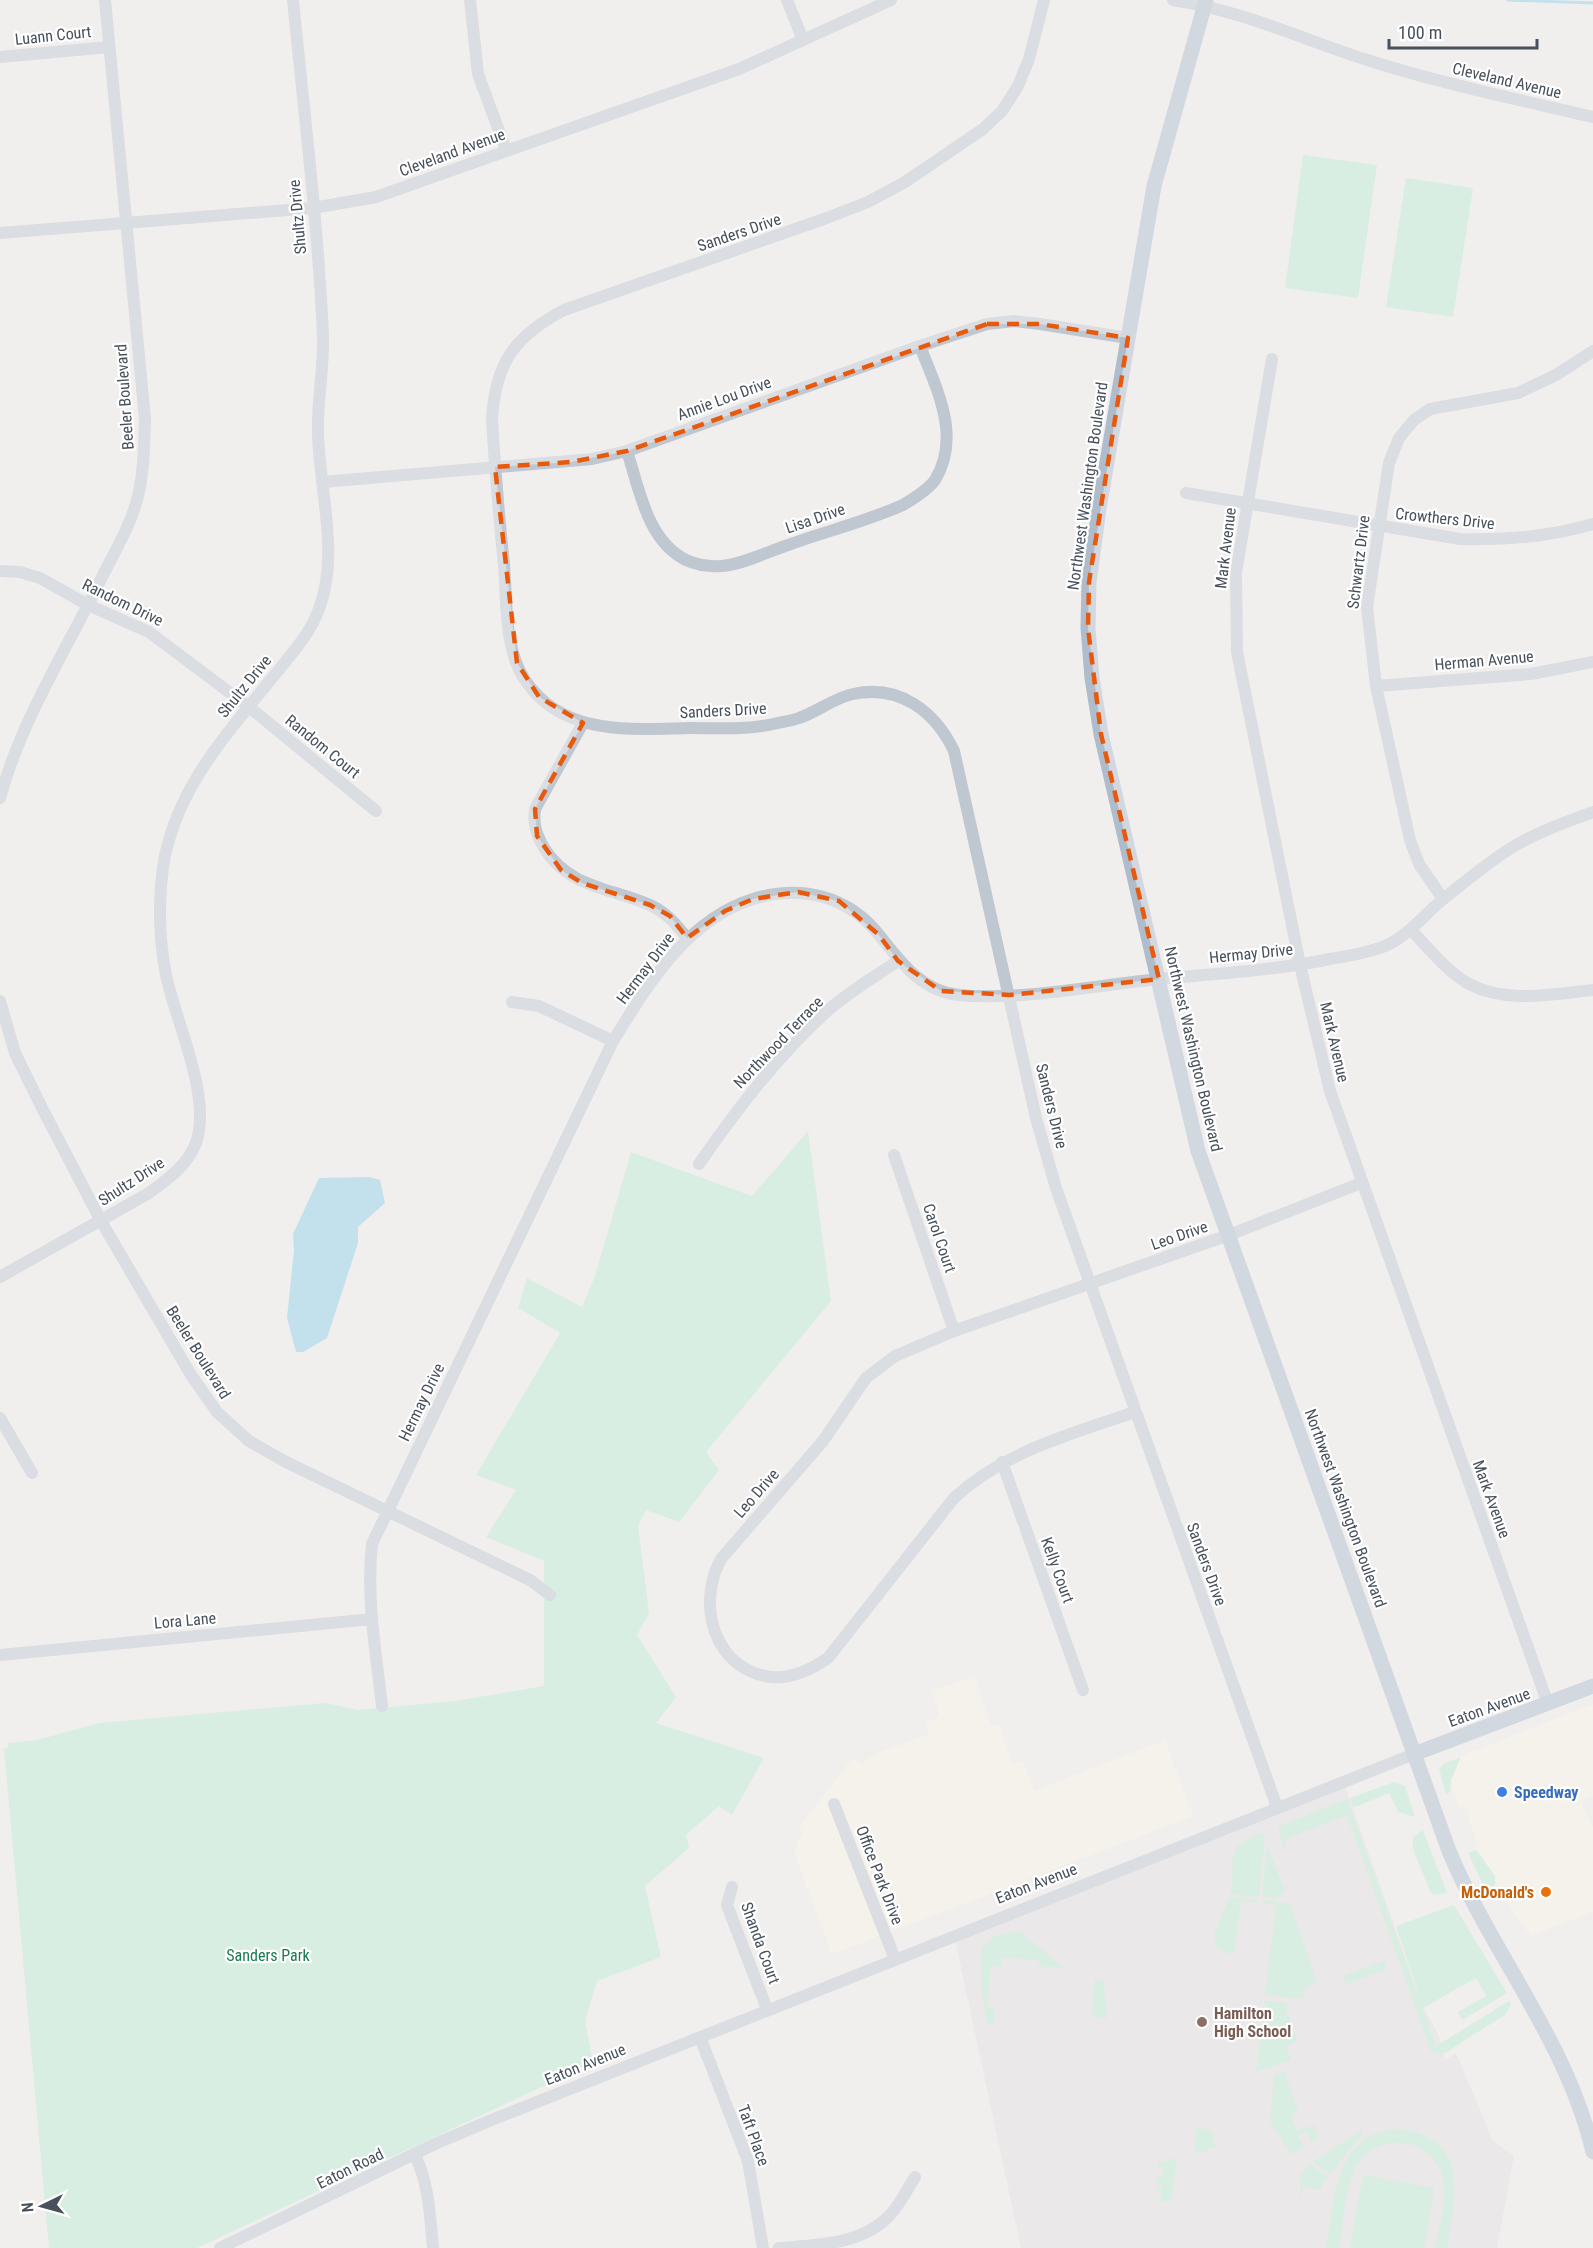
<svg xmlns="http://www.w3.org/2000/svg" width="1593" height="2248" font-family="'Roboto Condensed',sans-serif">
  <rect width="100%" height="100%" fill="#f1eeee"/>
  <g fill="#fbf7e8">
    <path d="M974,1676L991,1727L999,1724L1012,1764L1023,1761L1034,1791L1165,1740L1193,1816L832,1954L794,1852L803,1832L799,1827L853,1758L861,1765L875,1754L929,1734L926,1722L940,1717L932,1691Z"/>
    <path d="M1593,1704V1796L1580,1801L1593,1828V1911L1531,1936L1515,1915L1478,1849L1466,1807L1458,1806L1451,1780L1459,1757Z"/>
  </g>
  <path fill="#e2dfe0" d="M1343,1781L1423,2007L1439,2036L1445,2060L1456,2053L1493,2141L1514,2156L1497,2248H1021L954,1935Z"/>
  <g fill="#bdedd3">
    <path d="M1303,155L1377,165L1358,298L1285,288Z"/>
    <path d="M1406,178L1473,188L1453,317L1386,307Z"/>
    <path d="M808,1131L831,1301L706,1452L719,1470L679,1522L646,1510L638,1526L649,1613L637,1635L676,1697L656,1723L764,1758L732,1815L719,1806L686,1835L689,1848L645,1886L661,1957L597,1981L585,2020L593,2063L197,2248H49L4,1749L8,1748V1743L37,1740L99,1723L325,1703L358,1710L455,1701L544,1686V1561L486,1537L516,1490L476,1475L560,1333L518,1308L527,1278L582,1307L595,1276L631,1152L752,1196Z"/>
    <path d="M1461,1757L1451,1780L1450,1792L1446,1794L1439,1769L1443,1764Z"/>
    <path d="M1394,1782L1405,1786L1415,1817L1398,1812L1389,1793L1353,1808L1350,1798Z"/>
    <path d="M1347,1799L1436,2046L1509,2001L1511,2004L1506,2014L1445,2053L1438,2054L1431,2051L1347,1815L1284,1840L1286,1847L1284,1848L1278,1827Z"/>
    <path d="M1423,1830L1447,1893L1433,1895L1430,1891L1413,1849V1837Z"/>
    <path d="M1260,1834H1264L1265,1837L1259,1895L1257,1897L1230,1894C1239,1859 1219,1850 1260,1834Z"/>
    <path d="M1267,1844L1285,1892L1274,1899L1262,1896Z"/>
    <path d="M1476,1850L1495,1876V1885L1485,1889L1468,1853Z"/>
    <path d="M1230,1897L1257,1900V1903L1241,1901L1234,1951L1227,1954L1220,1948L1215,1947V1932Z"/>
    <path d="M1263,1900L1290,1904L1316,1979L1315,1982L1304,1989V1999L1265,1995L1276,1905L1262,1903Z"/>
    <path d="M1454,1905L1507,1993L1462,2020L1458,2012L1486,1996L1476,1978L1423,2008L1396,1926Z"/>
    <path d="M1020,1931L1065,1969L1047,1966L1039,1969L1040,1961L1002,1957L1001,1967L991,1966L987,2006L995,2011L993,2023L987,2025L982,1992L981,1950L995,1936Z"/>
    <path d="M1384,1961L1386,1969L1346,1984L1343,1976Z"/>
    <path d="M1095,1979L1104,1981L1107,2018L1092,2017Z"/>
    <path d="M1265,2000L1289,2004L1285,2006L1297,2041L1286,2047L1291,2060L1256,2072Z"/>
    <path d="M1284,2071L1298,2111L1291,2115L1297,2131L1314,2125L1318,2139L1312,2142L1306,2131L1298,2136L1304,2147L1291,2154L1270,2121L1274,2075Z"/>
    <path d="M1197,2128L1212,2130L1215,2148H1208L1207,2152L1194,2153Z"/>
    <path d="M1399,2129C1470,2137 1456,2198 1447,2248H1435C1439,2226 1449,2197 1442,2175C1431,2136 1375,2131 1356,2167C1344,2189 1344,2223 1339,2248H1326C1335,2199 1334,2132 1399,2129Z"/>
    <path d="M1362,2130L1363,2133L1330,2174L1313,2162Z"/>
    <path d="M1177,2158L1171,2202L1154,2200H1160L1162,2192L1155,2191V2189L1161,2190L1162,2186L1156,2184V2177L1162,2178L1163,2168L1157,2167L1158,2163Z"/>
    <path d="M1311,2165L1328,2177L1319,2190L1303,2187L1301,2200L1300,2176L1307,2166Z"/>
    <path d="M1363,2175L1434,2188L1424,2248H1350Z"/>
  </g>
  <path fill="#8bd0e9" d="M369,1177L380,1180L385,1203L358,1227V1243L327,1338L303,1352H296L287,1318L294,1250L293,1234L319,1178Z"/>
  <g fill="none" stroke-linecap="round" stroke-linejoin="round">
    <path stroke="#8bd0e9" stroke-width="3" d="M1508,0L1593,3"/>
    <g stroke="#bfc7d0" stroke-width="12">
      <path d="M470,0L478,74L506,150"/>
      <path d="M787,0L803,40"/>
      <path d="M1044,0L1029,59L1018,86L1002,111L983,129L905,182L868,202L824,219L564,310C514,336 495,364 492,420C495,469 499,517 504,565C507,601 504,649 525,680C563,737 632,729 691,728C718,728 746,730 773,724C781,722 791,721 799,718C817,712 834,698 853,694C899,684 935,711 954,751L1036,1118L1056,1188L1277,1807"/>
      <path d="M1173,0C1239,10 1300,38 1364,59C1439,83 1516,99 1593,117"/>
      <path d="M0,57L109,47"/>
      <path d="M0,233L313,208L376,197L739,69L891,0"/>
      <path d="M1272,359L1236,573L1237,652L1300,965L1330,1091L1548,1704"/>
      <path d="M627,451C639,488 647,541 686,560C697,565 709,567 722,566C744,564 769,551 791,544C827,531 867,521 903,505C913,499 928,490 935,480C962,436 936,388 920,346"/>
      <path d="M322,482L592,459L627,451L920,346L987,324L1014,321L1040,324L1128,338"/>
      <path d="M1186,493L1460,539C1506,540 1548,537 1593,524"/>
      <path d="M0,571L20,572L40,578L88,605L149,632L249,707L376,811"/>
      <path d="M1376,686L1531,674L1593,662"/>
      <path d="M583,723L535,809C533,825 536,834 544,848C569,888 611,888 650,905C667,913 676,924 687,938"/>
      <path d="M0,798C22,718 67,649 103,575C115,551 132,523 138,496C144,471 144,446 145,419L105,0"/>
      <path d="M1443,899L1419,864L1410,840L1376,686L1367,607L1389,463L1399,438L1414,420L1430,409L1518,393L1556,375L1593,351"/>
      <path d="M1411,930C1428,947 1447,972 1469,984C1507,1004 1552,994 1593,990"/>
      <path d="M0,1001L15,1053L42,1108L101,1221L191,1375L217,1412L249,1441L286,1462L530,1580L550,1595"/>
      <path d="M512,1002L539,1006L613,1041"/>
      <path d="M894,1155L954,1331"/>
      <path d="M699,1164C737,1109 777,1057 826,1012C847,993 874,977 898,961"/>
      <path d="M0,1277L149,1193C168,1179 187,1166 196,1143C212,1096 176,1023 166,975C159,939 158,904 163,867C175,788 228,733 277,672C293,652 310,634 319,609C340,553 319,490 318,432C317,400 324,368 323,337C318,224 304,112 293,0"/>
      <path d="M1135,1412C1071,1434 1005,1451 954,1498L828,1658C812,1669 793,1679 772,1677C714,1671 696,1604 721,1559L823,1441L866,1378L895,1356L954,1331L1229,1235L1361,1183"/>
      <path d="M0,1418L32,1473"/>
      <path d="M1002,1462L1083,1690"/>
      <path d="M0,1655L372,1619"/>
      <path d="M382,1706C376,1652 366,1598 372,1544L613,1041C648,985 686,920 753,899C801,884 849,896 880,936C901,962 922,992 959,995C1015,1001 1093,986 1150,980C1210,974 1271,971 1330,959C1348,956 1368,953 1385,946C1410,935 1426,912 1447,896C1466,881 1485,865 1505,852C1531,834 1564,823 1593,812"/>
      <path d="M834,1804L895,1959"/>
      <path d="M732,1887L727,1905L767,2009"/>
      <path d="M700,2037L748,2161L763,2248"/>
      <path d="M415,2155C429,2184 430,2216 433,2248"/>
      <path d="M220,2248L437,2143L494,2119L1414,1754"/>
      <path d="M779,2248C816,2245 861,2245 889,2216C899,2206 907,2190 915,2177"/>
    </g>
    <g stroke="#aebccc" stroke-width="15">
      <path d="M1206,0L1154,186L1099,509L1089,582L1088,628L1092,678L1101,734L1198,1151L1449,1851C1492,1954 1567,2041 1593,2152"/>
      <path d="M1414,1754L1593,1686"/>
    </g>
  </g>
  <path d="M0 0H1593V2248H0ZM987,324H1040L1128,338L1089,582L1088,628L1101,734L1159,979L1010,995L941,991L898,961L879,935L839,901L798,892L753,899L725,911L687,938L670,916L650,905L582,883L561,870L537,836L535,809L583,723L539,697L517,663L495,467L571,462L627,451Z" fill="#f1eeee" fill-opacity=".55" fill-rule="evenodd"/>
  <path fill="none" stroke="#e8590c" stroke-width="4.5" stroke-dasharray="12 8" stroke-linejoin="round" d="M987,324H1040L1128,338L1089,582L1088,628L1101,734L1159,979L1010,995L941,991L898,961L879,935L839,901L798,892L753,899L725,911L687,938L670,916L650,905L582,883L561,870L537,836L535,809L583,723L539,697L517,663L495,467L571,462L627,451Z"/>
  <circle fill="#3f7fe0" stroke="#fff" stroke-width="2" cx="1502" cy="1792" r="6"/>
  <circle fill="#e8710a" stroke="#fff" stroke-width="2" cx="1546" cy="1892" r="6"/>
  <circle fill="#8d6e63" stroke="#fff" stroke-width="2" cx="1202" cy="2022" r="6"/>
  <g text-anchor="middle" stroke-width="4.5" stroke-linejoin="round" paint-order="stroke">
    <g font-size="16" fill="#47505b" stroke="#fff">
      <text transform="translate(53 35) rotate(-6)" y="6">Luann Court</text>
      <text transform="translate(1507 80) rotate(13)" y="6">Cleveland Avenue</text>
      <text transform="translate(452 152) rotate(-20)" y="6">Cleveland Avenue</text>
      <text transform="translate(297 217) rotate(-95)" y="6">Shultz Drive</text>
      <text transform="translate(739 232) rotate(-19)" y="6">Sanders Drive</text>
      <text transform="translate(124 397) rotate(-94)" y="6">Beeler Boulevard</text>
      <text transform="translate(724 398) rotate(-20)" y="6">Annie Lou Drive</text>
      <text transform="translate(1087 486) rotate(-82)" y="6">Northwest Washington Boulevard</text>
      <text transform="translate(815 518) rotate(-19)" y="6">Lisa Drive</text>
      <text transform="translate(1445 518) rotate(6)" y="6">Crowthers Drive</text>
      <text transform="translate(1225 548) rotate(-83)" y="6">Mark Avenue</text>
      <text transform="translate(1358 562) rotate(-83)" y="6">Schwartz Drive</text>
      <text transform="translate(123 602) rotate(26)" y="6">Random Drive</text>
      <text transform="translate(1484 660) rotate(-5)" y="6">Herman Avenue</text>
      <text transform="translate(244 686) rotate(-51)" y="6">Shultz Drive</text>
      <text transform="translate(723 710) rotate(-3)" y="6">Sanders Drive</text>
      <text transform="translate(323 746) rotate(39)" y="6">Random Court</text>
      <text transform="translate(1251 953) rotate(-6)" y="6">Hermay Drive</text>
      <text transform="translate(645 968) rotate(-53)" y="6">Hermay Drive</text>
      <text transform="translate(778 1042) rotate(-46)" y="6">Northwood Terrace</text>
      <text transform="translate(1335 1042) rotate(77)" y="6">Mark Avenue</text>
      <text transform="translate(1194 1049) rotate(77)" y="6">Northwest Washington Boulevard</text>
      <text transform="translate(1052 1106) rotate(76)" y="6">Sanders Drive</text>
      <text transform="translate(131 1181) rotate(-33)" y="6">Shultz Drive</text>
      <text transform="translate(1179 1235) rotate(-19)" y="6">Leo Drive</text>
      <text transform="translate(940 1238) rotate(71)" y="6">Carol Court</text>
      <text transform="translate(199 1352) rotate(58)" y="6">Beeler Boulevard</text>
      <text transform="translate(421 1402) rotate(-64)" y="6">Hermay Drive</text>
      <text transform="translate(756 1493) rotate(-49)" y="6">Leo Drive</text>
      <text transform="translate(1492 1499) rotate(70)" y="6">Mark Avenue</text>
      <text transform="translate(1346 1508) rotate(70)" y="6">Northwest Washington Boulevard</text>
      <text transform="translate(1207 1564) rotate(70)" y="6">Sanders Drive</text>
      <text transform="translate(1058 1570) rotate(70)" y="6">Kelly Court</text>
      <text transform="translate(185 1620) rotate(-5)" y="6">Lora Lane</text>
      <text transform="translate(1489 1707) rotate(-20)" y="6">Eaton Avenue</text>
      <text transform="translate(880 1875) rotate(69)" y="6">Office Park Drive</text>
      <text transform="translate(1036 1883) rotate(-21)" y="6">Eaton Avenue</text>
      <text transform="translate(761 1943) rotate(70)" y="6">Shanda Court</text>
      <text transform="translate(585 2064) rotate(-22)" y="6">Eaton Avenue</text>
      <text transform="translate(754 2135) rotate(70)" y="6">Taft Place</text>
      <text transform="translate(350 2168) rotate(-26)" y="6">Eaton Road</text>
    </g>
    <g font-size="16" font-weight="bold" fill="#366cbe" stroke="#fff" text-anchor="start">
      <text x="1514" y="1798">Speedway</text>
    </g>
    <g font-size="16" font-weight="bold" fill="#c56008" stroke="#fff" text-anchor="end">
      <text x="1534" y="1898">McDonald's</text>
    </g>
    <g font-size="16" fill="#197b50" stroke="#fff">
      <text x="268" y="1961">Sanders Park</text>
    </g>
    <g font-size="16" font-weight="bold" fill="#785e54" stroke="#fff" text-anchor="start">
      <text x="1214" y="2019">Hamilton<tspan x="1214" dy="18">High School</tspan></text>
    </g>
  </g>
  <g transform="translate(42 2206) rotate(265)" stroke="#ffffff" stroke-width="4.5" paint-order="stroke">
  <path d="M0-4.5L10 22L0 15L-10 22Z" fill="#47505b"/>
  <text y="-9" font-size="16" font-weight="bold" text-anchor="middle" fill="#47505b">N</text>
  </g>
  <path d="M1389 39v9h148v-9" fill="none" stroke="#47505b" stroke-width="3"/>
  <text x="1398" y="39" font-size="18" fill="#47505b" stroke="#ffffff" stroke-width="4.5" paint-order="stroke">100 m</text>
</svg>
